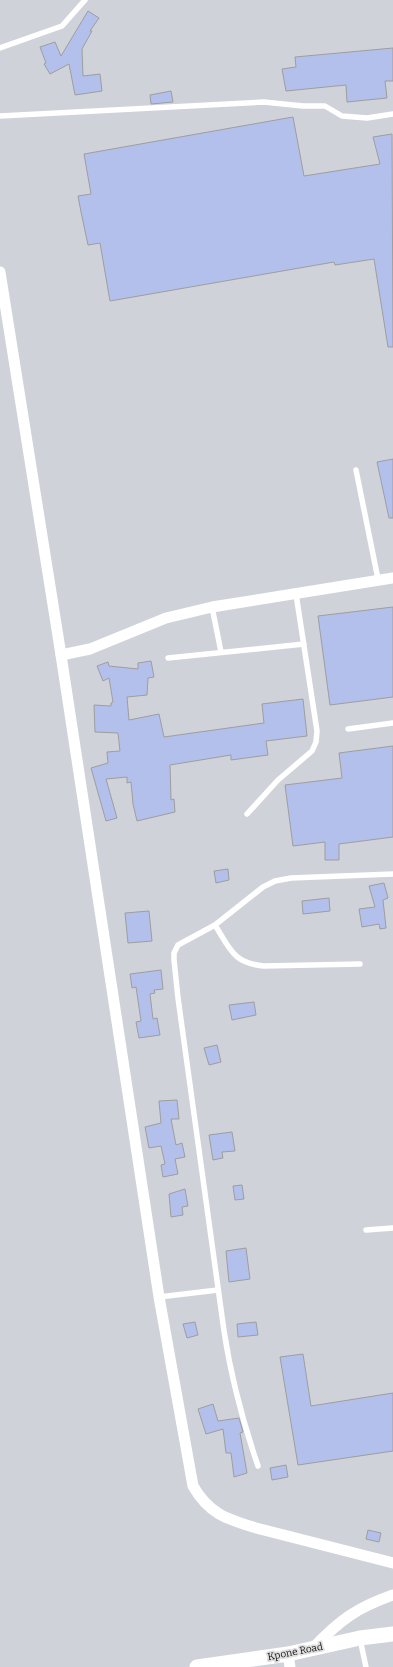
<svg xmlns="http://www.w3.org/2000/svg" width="393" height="1667" font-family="Bitter,serif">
  <rect width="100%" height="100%" fill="#dfdfe0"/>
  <rect fill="#d0d2da" x="0" y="0" width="393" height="1667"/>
  <g fill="#b3c0eb" stroke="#9d9e9e">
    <path d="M88,11L99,18L90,31H92L82,49L83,76L100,74L102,91L75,95L69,64L50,74L44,64L46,63L40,47L55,42L61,56Z"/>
    <path d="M393,48V81H385L387,98L347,102L346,85L286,91L282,69L296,67L295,57Z"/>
    <path d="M171,91L173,102L151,104L150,95Z"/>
    <path d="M293,117L304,176L380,164L373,137L392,134L393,347H388L374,259L335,265L334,262L110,301L100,243L88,245L81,212L78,196L91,194L84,154Z"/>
    <path d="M393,459V518H389L377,462Z"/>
    <path d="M393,607V697L330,705L318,616Z"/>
    <path d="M151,661L154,677L148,678L147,695L127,697L129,720L159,714L164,737L264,723L262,704L303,699L307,736L266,741L268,755L231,760V755L170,765L171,800L174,799L175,812L137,821L133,804L131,782L127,783V777L106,779L117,818L106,821L91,768L108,763L107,752L120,751L118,733L95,732L94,705L111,706V703L113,702L109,678L103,681L97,666L108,662L109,666L138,669V663Z"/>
    <path d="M393,746V837L339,844V860H325V842L293,846L285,785L342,778L339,753Z"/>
    <path d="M228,869L229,880L216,883L214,871Z"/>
    <path d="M384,883L388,898L383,900L386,928L380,929L379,924L362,927L359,909L375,907L369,886Z"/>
    <path d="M329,898L330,911L303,914L302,901Z"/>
    <path d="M149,911L152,941L128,943L125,913Z"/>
    <path d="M161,970L163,989L154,990L155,993L150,994L153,1019L157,1018L160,1035L139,1038L136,1022L141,1021L136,987L132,988L130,974Z"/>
    <path d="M254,1002L256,1015L232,1020L229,1005Z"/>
    <path d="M217,1045L221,1062L209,1065L204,1048Z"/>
    <path d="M177,1100L179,1119H171L176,1145L182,1143L185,1157L175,1159L178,1174L163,1177L161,1165L165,1164L161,1146L149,1148L145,1127L161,1123L159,1101Z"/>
    <path d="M232,1132L235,1151L222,1152L223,1158L213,1160L209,1135Z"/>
    <path d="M242,1185L244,1199L235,1200L233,1186Z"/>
    <path d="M185,1189L188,1206L182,1207L183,1215L171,1217L169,1194Z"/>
    <path d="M246,1248L250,1279L229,1282L226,1251Z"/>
    <path d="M195,1322L198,1335L187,1338L183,1324Z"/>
    <path d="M256,1322L258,1335L238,1337L237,1324Z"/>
    <path d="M303,1354L311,1406L393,1393V1451L298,1465L280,1357Z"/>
    <path d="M213,1404L218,1421L239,1418L243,1432L240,1433L247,1473L234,1477L231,1453H226L223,1429L206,1434L198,1409Z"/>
    <path d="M286,1465L288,1477L272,1480L270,1468Z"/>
    <path d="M368,1530L381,1533L379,1542L366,1539Z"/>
  </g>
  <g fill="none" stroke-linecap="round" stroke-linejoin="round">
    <g stroke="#fff" stroke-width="5.5">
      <path d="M0,48L62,26L85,0"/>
      <path d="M0,116L264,102L303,106H325L342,116L367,118L393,114"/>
      <path d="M356,470L378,579"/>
      <path d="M212,607L221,652"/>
      <path d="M168,658L304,644"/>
      <path d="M348,729L393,723"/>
      <path d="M247,814L278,780L312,751L316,742L317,731L296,594"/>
      <path d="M215,925C230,949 233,963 264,966L360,964"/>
      <path d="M366,1230L393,1228"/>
      <path d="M159,1297L218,1290"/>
      <path d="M258,1466C243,1422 231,1377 224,1331L178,998L174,960V953L178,945L215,925L263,887L275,881L291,878L393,874"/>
      <path d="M360,1639L366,1667"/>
    </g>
    <g stroke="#fff" stroke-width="11">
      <path d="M0,272L61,655L159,1297L193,1486C209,1514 227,1519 256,1528L393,1563"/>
      <path d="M61,655L90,649L166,618L212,607L393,578"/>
      <path d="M313,1648C340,1620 356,1608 393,1595"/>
      <path d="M288,1654L290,1667"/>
    </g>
    <path stroke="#fff" stroke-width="15" d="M197,1667L288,1654L360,1638L393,1634"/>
  </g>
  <g text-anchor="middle" stroke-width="3.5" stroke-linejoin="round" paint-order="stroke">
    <g font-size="10" fill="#151515" stroke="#dfdfe0">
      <text transform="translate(295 1651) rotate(-11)" y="4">Kpone Road</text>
    </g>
  </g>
</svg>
